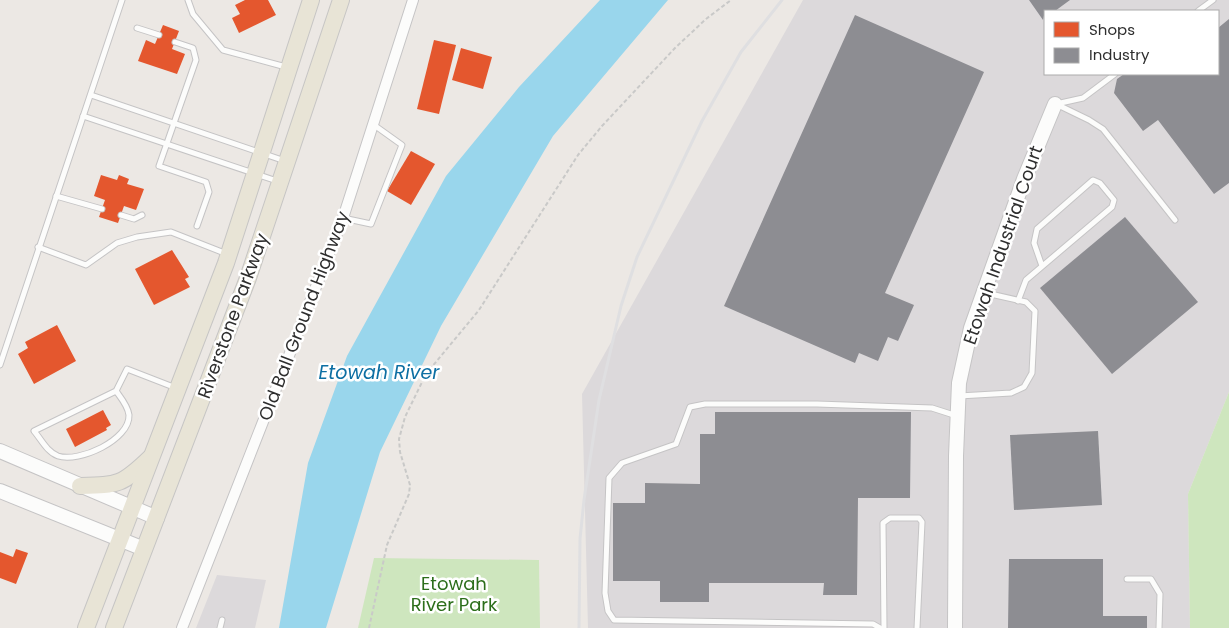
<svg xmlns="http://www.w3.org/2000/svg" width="1229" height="628" font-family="Poppins,sans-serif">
  <rect width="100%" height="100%" fill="#ece8e4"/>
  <g fill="#dcd9db" fill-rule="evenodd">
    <path d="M803,0H1229V392L1188,494L1190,628H588L582,394ZM1045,11H1218V74H1045Z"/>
    <path d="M217,575L266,580L255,628H196Z"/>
  </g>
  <g fill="#cee6be">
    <path d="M1229,392V628H1190L1188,494Z"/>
    <path d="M374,558L539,560L540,628H358Z"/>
  </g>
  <path fill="#99d6ec" d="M600,0H668L553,136L441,326L380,452L326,628H279L308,463L347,356L446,176L519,87Z"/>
  <g fill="#e4572e">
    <path d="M245,0H268L276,15L239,33L232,18L240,14L235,5Z"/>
    <path d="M163,25L179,31L172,49L185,54L177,74L138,61L146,40L155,44Z"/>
    <path d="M434,40L456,45L439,114L417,109Z"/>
    <path d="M461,48L492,57L483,89L452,80Z"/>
    <path d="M411,151L435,164L411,205L387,191Z"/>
    <path d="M101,175L117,180L119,175L129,179L127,184L144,189L136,210L124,206L118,223L99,217L105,200L94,196Z"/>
    <path d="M172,250L189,277L185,279L190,287L154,305L135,269Z"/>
    <path d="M57,325L76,361L34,384L18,354L28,348L25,342Z"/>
    <path d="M103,410L111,425L106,428L107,430L75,447L66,429Z"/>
    <path d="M16,549L28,553L16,584L0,578V552L13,557Z"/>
  </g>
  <g fill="#8d8d92">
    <path d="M1029,0H1070L1055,11H1045L1043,20Z"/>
    <path d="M855,15L984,72L885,293L914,305L898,341L888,337L878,361L859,353L855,363L724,306Z"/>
    <path d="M1229,19V183L1214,194L1158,120L1143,131L1114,93L1117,79L1124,74H1218V28Z"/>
    <path d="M1125,217L1198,302L1112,374L1040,288Z"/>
    <path d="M715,412H911L910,498H858L857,595H823L824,583H709V602H660V581H613V503H645V483L700,484V434H715Z"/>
    <path d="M1098,431L1102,505L1014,510L1010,435Z"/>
    <path d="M1009,559H1103V616H1147V628H1008Z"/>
  </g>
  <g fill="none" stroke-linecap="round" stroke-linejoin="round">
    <g stroke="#c5c4c5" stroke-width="7">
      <g id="lane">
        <path d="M188,0L193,14L223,50L286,67"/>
        <path d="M1198,11L1213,0"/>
        <path d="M137,28L159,35"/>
        <path d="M175,42L193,48L196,60L159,166L206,182L209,192L197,226"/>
        <path d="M91,95L285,161"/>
        <path d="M1056,104L1089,120L1103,129L1175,220"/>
        <path d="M1056,104L1083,98L1115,74"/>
        <path d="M83,116L277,181"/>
        <path d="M56,196L102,209"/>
        <path d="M121,215L134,219L142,215"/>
        <path d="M343,218L371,224L402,145L374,125"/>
        <path d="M38,247L86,265L117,243L137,237L171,232L227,254"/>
        <path d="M1018,301L1026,280L1112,207L1114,200L1100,183L1093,180L1037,229L1034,243L1042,266"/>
        <path d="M0,365L122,0"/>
        <path d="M116,391C121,398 128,406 129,415C130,440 79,463 58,456C47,452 41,439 34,431L116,391L127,369L176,388"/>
        <path d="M959,396L1011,393L1024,387L1032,373L1035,311L1026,302L986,293"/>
        <path d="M1127,579H1151L1160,594L1159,628"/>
        <path d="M220,628L222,620"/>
        <path d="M880,628L873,624L614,620L608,611L605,593L609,478L622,463L676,444L690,407L705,404H817L932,408L957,416"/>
        <path d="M884,628L883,523L890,518H919L922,522L917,628"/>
      </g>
    </g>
    <g stroke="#c5c4c5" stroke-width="12">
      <path id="street" d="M182,628L343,218L413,0"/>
    </g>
    <g stroke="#c5c4c5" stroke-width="16">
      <g id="secondary">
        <path d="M0,451L157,518"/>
        <path d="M0,491L144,549"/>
        <path d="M955,628L956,456L959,383L971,328L1024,179L1055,104"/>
      </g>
    </g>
    <g stroke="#c6c5c4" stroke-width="18">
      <g id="primary">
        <path d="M80,486C119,485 122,485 150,458"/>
        <path d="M86,628L226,263L311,0"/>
        <path d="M114,628L248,278L341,0"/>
      </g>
    </g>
    <path stroke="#c9c9c8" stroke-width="2" stroke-dasharray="4 2.5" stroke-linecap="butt" d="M369,628L387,545L409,494L410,485L400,452L399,439L405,417L426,374L479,310L578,155L602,126L675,48L706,19L731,0"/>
    <use href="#lane" stroke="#fcfcfb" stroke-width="5"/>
    <use href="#street" stroke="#fcfcfb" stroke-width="10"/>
    <use href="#secondary" stroke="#fcfcfb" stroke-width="14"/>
    <use href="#primary" stroke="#e8e4d6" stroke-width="16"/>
    <path stroke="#dfdfe1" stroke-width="3" d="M579,628L580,539L584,500L599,400L621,306L637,257L702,121L741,52L782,0"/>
  </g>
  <g text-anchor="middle" stroke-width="5" stroke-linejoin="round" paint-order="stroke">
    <g font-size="18" fill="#2e2e2e" stroke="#fff">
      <text transform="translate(1003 245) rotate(-71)" y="6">Etowah Industrial Court</text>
      <text transform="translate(233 316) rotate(-70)" y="6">Riverstone Parkway</text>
      <text transform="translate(304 316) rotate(-69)" y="6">Old Ball Ground Highway</text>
    </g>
    <g font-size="18" fill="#2c6e1b" stroke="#fff">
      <text x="454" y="590">Etowah<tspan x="454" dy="21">River Park</tspan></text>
    </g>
    <g font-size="19" font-style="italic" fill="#0d6fa3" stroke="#fff">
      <text x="379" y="379">Etowah River</text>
    </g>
  </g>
  <rect x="1044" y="10" width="175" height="65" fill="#ffffff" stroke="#ababab"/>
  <rect x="1054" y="22" width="25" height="15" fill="#e4572e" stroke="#ababab"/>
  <text x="1089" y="35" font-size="15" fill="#2e2e2e">Shops</text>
  <rect x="1054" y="48" width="25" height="15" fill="#8d8d92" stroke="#ababab"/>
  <text x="1089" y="60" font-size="15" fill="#2e2e2e">Industry</text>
</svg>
